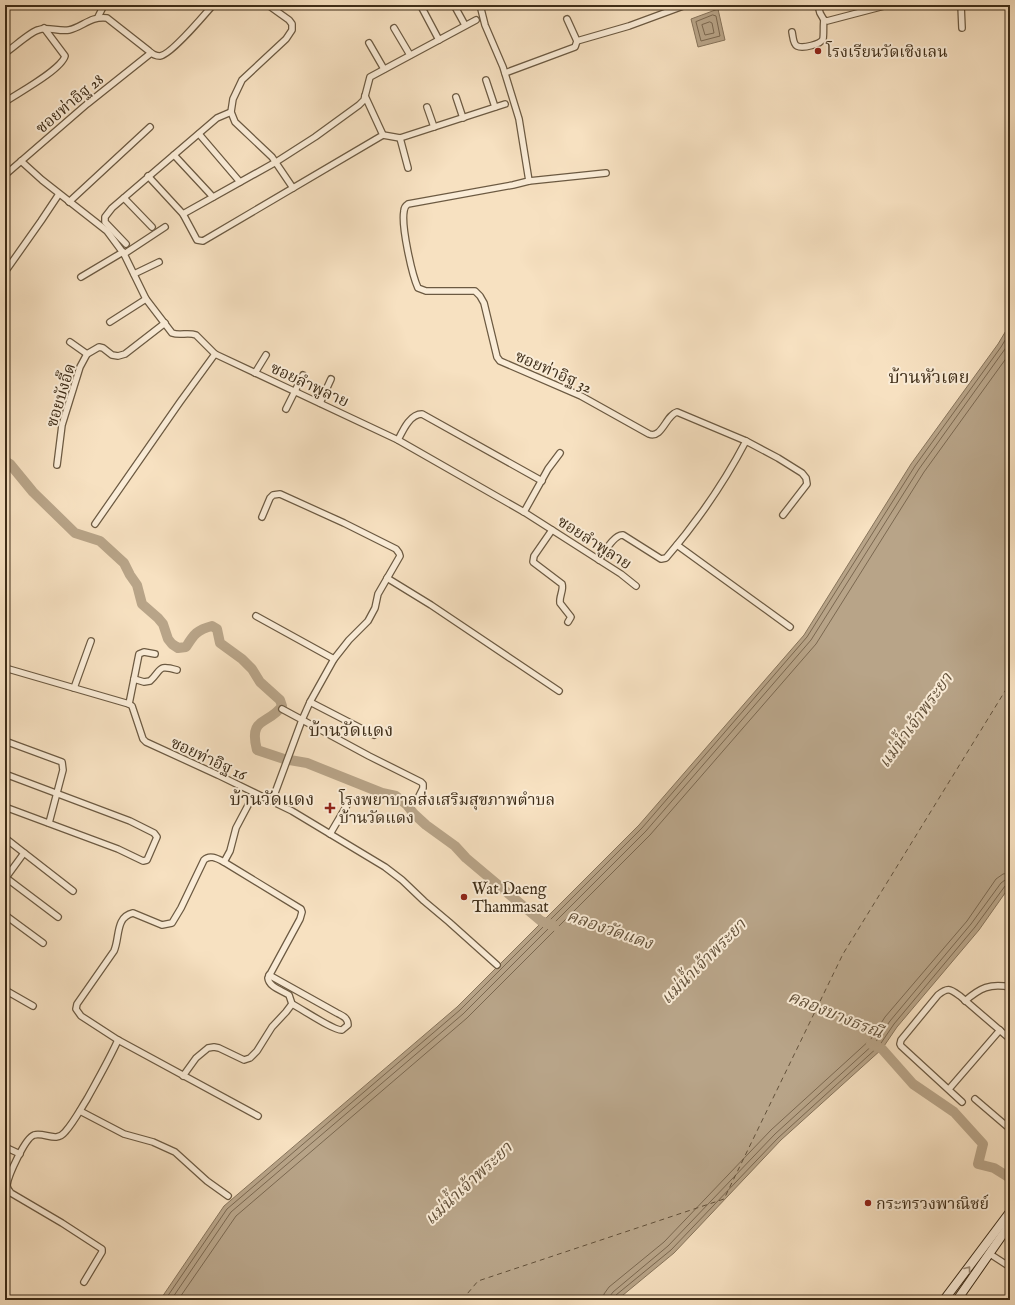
<svg xmlns="http://www.w3.org/2000/svg" width="1015" height="1305" font-family="'IM FELL English','Noto Serif Thai',serif">
  <rect width="100%" height="100%" fill="#f7e1c1"/>
  <filter id="stains"><feTurbulence type="fractalNoise" baseFrequency=".005" numOctaves="4"/><feColorMatrix values="0 0 0 0 .2 0 0 0 0 .09 0 0 0 0 .02 0 0 0 .5 -.17"/></filter>
  <radialGradient id="worn" r=".72"><stop offset=".6" stop-color="#630" stop-opacity="0"/><stop offset="1" stop-color="#630" stop-opacity=".3"/></radialGradient>
  <g fill="#b8a488" stroke="#87745b">
    <path d="M718,9L725,40L698,47L691,19Z"/>
    <path d="M1010,324V886L979,930L897,1027L882,1049L781,1140L674,1253L617,1300H160L224,1206L457,1007L639,825L804,635L911,464L998,344Z"/>
  </g>
  <g fill="none" stroke-linecap="round" stroke-linejoin="round">
    <g stroke="#7b6850" stroke-width="1">
      <path d="M713,15L716,16L720,36L701,41L696,22Z"/>
      <path d="M710,22L712,23L714,33L705,35L702,25Z"/>
      <path d="M165,1300L227,1209L460,1010L642,828L807,637L915,466L1001,347L1010,332"/>
      <path d="M171,1300L231,1212L463,1014L646,831L811,640L919,469L1010,342"/>
      <path d="M178,1300L236,1216L467,1018L650,835L816,644L924,472L1010,353"/>
      <path d="M603,1300L604,1294L609,1287L664,1242L771,1130L871,1039L885,1017L967,921L996,879L1003,874L1010,873"/>
      <path d="M609,1300L610,1296L613,1292L668,1246L775,1134L875,1043L890,1021L971,924L1001,883L1005,880L1010,879"/>
      <path d="M615,1300L616,1295L671,1250L778,1138L879,1046L894,1024L975,927L1005,886L1010,884"/>
    </g>
    <g stroke="#b8a488" stroke-width="10">
      <path d="M5,461L10,464L33,492L75,533L100,541L124,563L130,575L137,585L142,604L158,618L163,624L168,639L172,644L178,648L186,647C194,634 197,630 212,626L217,629L220,643L242,659L252,669L260,682L280,700L282,706C269,725 248,716 257,750L284,759L307,763L382,793L396,796L407,805L414,814L426,825L455,846L466,858L541,921L554,926"/>
      <path d="M871,1044L882,1049L913,1084L954,1112L983,1144L978,1164L994,1168L1010,1178"/>
    </g>
    <path stroke="#63513a" stroke-width="1" stroke-dasharray="5 4" stroke-linecap="butt" d="M462,1300L478,1281L724,1199L843,954L1010,683"/>
    <g stroke="#6c5a42" stroke-width="8">
      <g id="street">
        <path d="M268,5L289,20L292,24V30L286,39L242,80L233,99L231,112L235,122L272,157L293,188"/>
        <path d="M454,5L465,25"/>
        <path d="M480,5L485,25L503,67L519,119L529,181L513,185L408,204C405,206 404,208 404,211C401,226 412,275 418,288L426,291H475L480,296L484,303L497,357L500,361L581,396L649,434C662,439 666,415 677,412L746,441L778,458L802,473L806,478L807,484L783,515"/>
        <path d="M818,5L820,13L824,20L827,21L888,5"/>
        <path d="M961,5L962,28"/>
        <path d="M422,8L439,40"/>
        <path d="M98,17L104,5"/>
        <path d="M394,28L410,55"/>
        <path d="M792,32C793,36 793,44 797,46C803,49 821,44 823,39C824,33 823,25 824,20"/>
        <path d="M577,41L629,26L686,5"/>
        <path d="M369,43L384,69"/>
        <path d="M5,53C13,48 30,32 38,30C47,26 59,32 69,30C83,27 90,16 107,18L149,51C152,54 156,56 160,56C171,55 205,14 213,5"/>
        <path d="M505,73L575,47L577,41L567,19"/>
        <path d="M486,80L495,107"/>
        <path d="M456,97L463,118"/>
        <path d="M5,102C18,93 61,70 65,56L44,28"/>
        <path d="M427,107L434,127"/>
        <path d="M199,134L240,182"/>
        <path d="M383,135L400,138L505,104"/>
        <path d="M400,138L408,168"/>
        <path d="M174,155L213,197"/>
        <path d="M21,161L42,180L107,231L124,254L146,299L172,333C180,336 188,332 196,335L215,354L398,440L524,512L621,574L636,586"/>
        <path d="M5,175L87,104L151,53"/>
        <path d="M148,176L183,214L197,240L203,241L383,135L365,96"/>
        <path d="M529,181L606,173"/>
        <path d="M124,198L152,227"/>
        <path d="M69,202L150,127"/>
        <path d="M183,214L276,162L315,137L359,105L364,100L370,77L476,20"/>
        <path d="M126,244L105,222V217L112,208L217,118L231,112"/>
        <path d="M124,254L165,227"/>
        <path d="M5,272L41,221L59,194"/>
        <path d="M134,274L159,262"/>
        <path d="M81,277L123,252"/>
        <path d="M110,322L146,299"/>
        <path d="M70,342L87,354"/>
        <path d="M255,373L266,355"/>
        <path d="M320,403L331,379"/>
        <path d="M286,409L303,375"/>
        <path d="M398,440C403,430 410,414 422,414L542,481"/>
        <path d="M57,465L62,425L80,367L87,354L99,347L103,348L112,355L118,356L125,354L165,323"/>
        <path d="M524,512L548,469L560,453"/>
        <path d="M262,517L270,498L273,495L280,494L344,523L396,549L399,553L400,556L378,594L375,608L368,621L349,640L334,659L310,702L302,720L272,801"/>
        <path d="M95,524L180,402L215,354"/>
        <path d="M552,530L534,556L533,562L562,584C564,590 559,596 560,603L571,617L568,622"/>
        <path d="M677,545L790,627"/>
        <path d="M599,560C604,553 614,534 623,535L661,559L666,558C697,522 724,483 746,441"/>
        <path d="M387,578L431,605L559,691"/>
        <path d="M256,616L334,659"/>
        <path d="M5,668L129,704L132,706L143,739L146,742L218,775L292,811L385,867L402,880L424,901L449,922L497,965"/>
        <path d="M134,679L144,682L150,681C162,670 157,664 177,670"/>
        <path d="M74,688L91,641"/>
        <path d="M310,702L374,735"/>
        <path d="M129,704L139,654L144,652L155,654"/>
        <path d="M282,709L369,756L421,782L423,784V788L418,798"/>
        <path d="M5,741L62,762L63,770L49,823"/>
        <path d="M5,774L130,821L154,833L157,837L147,860L143,861L118,849L5,807"/>
        <path d="M254,794L236,828L230,851L224,862C218,859 210,854 204,860L181,908L172,923L162,925L133,913C115,917 120,938 114,951L77,1004L76,1009L81,1016L118,1040L258,1116"/>
        <path d="M330,834L350,800"/>
        <path d="M5,838L73,891"/>
        <path d="M5,877L58,917"/>
        <path d="M5,879L24,853"/>
        <path d="M5,915L43,943"/>
        <path d="M269,975L337,1013C343,1016 348,1018 348,1025L342,1030C334,1031 302,1009 292,1004"/>
        <path d="M5,990L33,1006"/>
        <path d="M965,1001C980,988 990,983 1010,987"/>
        <path d="M183,1076L196,1058L208,1048L214,1047L219,1048L244,1060L250,1058L257,1051L272,1027L286,1012L292,1004L289,995C281,990 269,987 268,978L300,919L302,912L301,909L224,862"/>
        <path d="M949,1089L1000,1030"/>
        <path d="M975,1099L1010,1129"/>
        <path d="M962,1102L901,1046L900,1044L901,1040L938,995C948,987 950,989 960,996L1010,1039"/>
        <path d="M80,1111L124,1134L153,1142L175,1152L207,1181L228,1196"/>
        <path d="M5,1147L20,1154"/>
        <path d="M990,1254L1010,1267"/>
        <path d="M84,1282L102,1252V1249L62,1223L11,1193C9,1191 7,1188 7,1185C8,1176 25,1138 34,1135C45,1132 56,1143 65,1132C74,1122 80,1110 87,1099C98,1079 109,1060 118,1040"/>
      </g>
    </g>
    <g stroke="#3e2d18" stroke-width="10">
      <g id="secondary">
        <path d="M944,1300L1010,1212"/>
        <path d="M957,1300L1010,1224"/>
      </g>
    </g>
    <use href="#street" stroke="#faecd7" stroke-width="5.5"/>
    <use href="#secondary" stroke="#faecd7" stroke-width="8"/>
  </g>
  <defs><path id="oneway-chevron" d="M-2-3.5L2.5 0L-2 3.5" fill="none" stroke-width="1.6" stroke-linecap="round" stroke-linejoin="round"/></defs>
  <use stroke="#9c8c78" href="#oneway-chevron" transform="translate(968 1269) rotate(-53)"/>
  <g fill="#8f2418" stroke="#faecd7" stroke-width="1.5">
    <circle cx="818" cy="51" r="4"/>
    <path d="M328 802h4v4h4v4h-4v4h-4v-4h-4v-4h4z"/>
    <circle cx="464" cy="897" r="4"/>
    <circle cx="868" cy="1203" r="4"/>
  </g>
  <g text-anchor="middle" stroke-width="4" stroke-linejoin="round" paint-order="stroke">
    <g font-size="16" fill="#3e2d18" stroke="#faecd7" text-anchor="start">
      <text x="826" y="57">โรงเรียนวัดเชิงเลน</text>
      <text x="339" y="805">โรงพยาบาลส่งเสริมสุขภาพตำบล<tspan x="339" dy="18">บ้านวัดแดง</tspan></text>
      <text x="472" y="894">Wat Daeng<tspan x="472" dy="18">Thammasat</tspan></text>
      <text x="876" y="1209">กระทรวงพาณิชย์</text>
    </g>
    <g font-size="16" fill="#3e2d18" stroke="#faecd7">
      <text transform="translate(69 103) rotate(-40)" y="6">ซอยท่าอิฐ 28</text>
      <text transform="translate(554 371) rotate(24)" y="6">ซอยท่าอิฐ 32</text>
      <text transform="translate(310 384) rotate(25)" y="6">ซอยลำพูลาย</text>
      <text transform="translate(60 395) rotate(-73)" y="6">ซอยบังอี๊ด</text>
      <text transform="translate(595 542) rotate(33)" y="6">ซอยลำพูลาย</text>
      <text transform="translate(209 758) rotate(25)" y="6">ซอยท่าอิฐ 16</text>
    </g>
    <g font-size="17" font-style="italic" fill="#63513a" stroke="#faecd7">
      <text transform="translate(915 720) rotate(-54)" y="6">แม่น้ำเจ้าพระยา</text>
      <text transform="translate(610 929) rotate(19)" y="6">คลองวัดแดง</text>
      <text transform="translate(703 961) rotate(-45)" y="6">แม่น้ำเจ้าพระยา</text>
      <text transform="translate(836 1014) rotate(22)" y="6">คลองบางธรณี</text>
      <text transform="translate(468 1183) rotate(-43)" y="6">แม่น้ำเจ้าพระยา</text>
    </g>
    <g font-size="18" fill="#3e2d18" stroke="#faecd7">
      <text x="929" y="383">บ้านหัวเตย</text>
      <text x="351" y="736">บ้านวัดแดง</text>
      <text x="272" y="805">บ้านวัดแดง</text>
    </g>
  </g>
  <rect width="1015" height="1305" fill="none" stroke="#f7e1c1" stroke-width="20"/>
  <rect x="6" y="6" width="1003" height="1293" fill="none" stroke="#3e2d18" stroke-width="2"/>
  <rect x="10" y="10" width="995" height="1285" fill="none" stroke="#3e2d18"/>
  <rect width="100%" height="100%" filter="url(#stains)"/>
  <rect width="100%" height="100%" fill="url(#worn)"/>
</svg>
